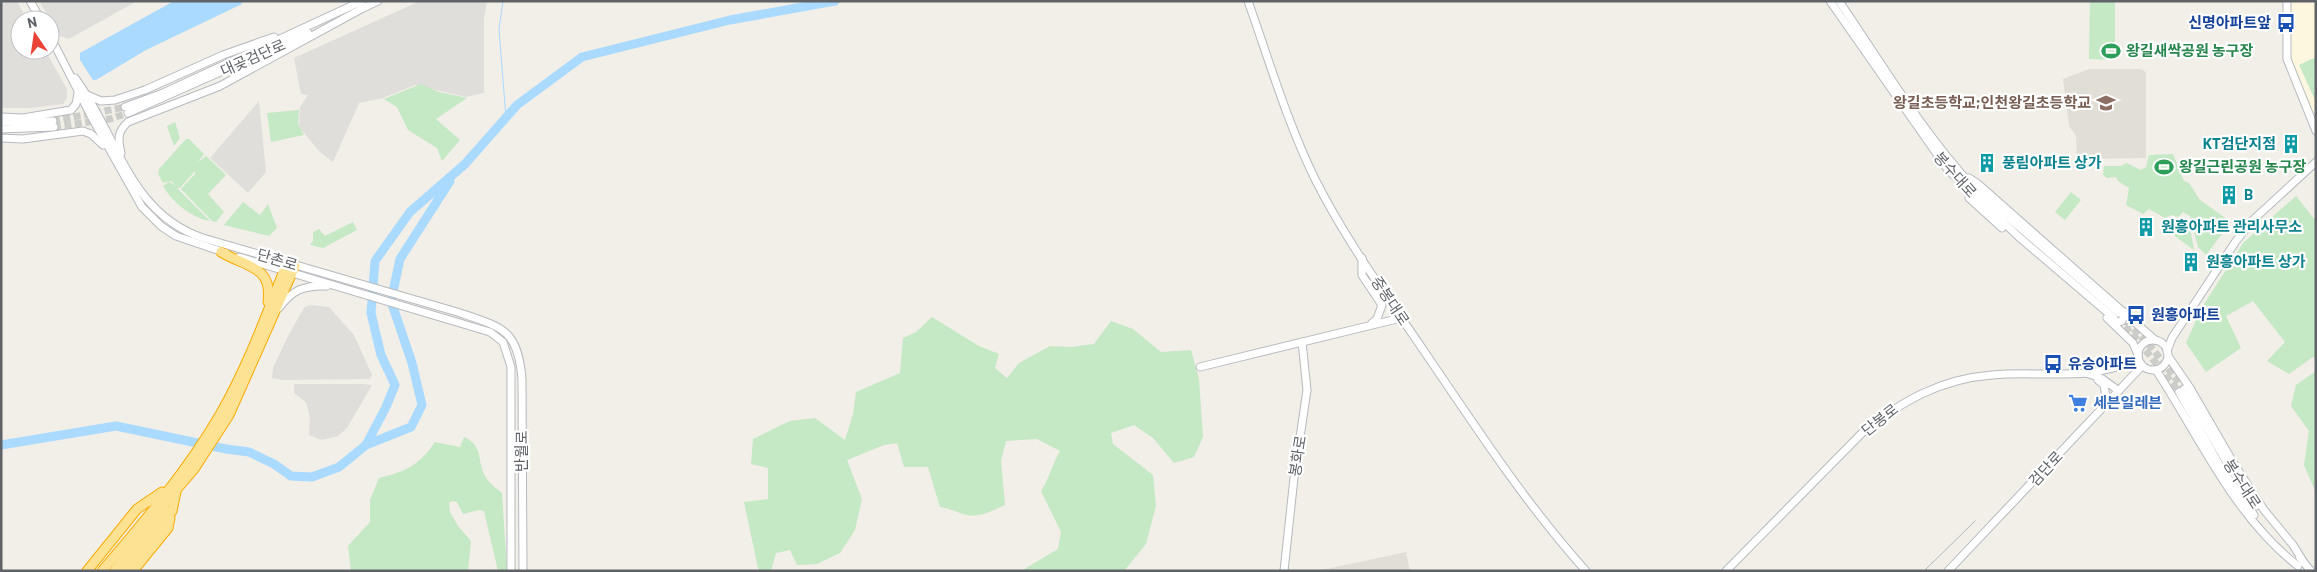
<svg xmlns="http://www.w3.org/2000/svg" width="2317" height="572" font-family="Barlow,'Noto Sans KR',sans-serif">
  <rect width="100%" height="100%" fill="#f1efe8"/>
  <path fill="#fef7e0" d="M2287,1H2316V131L2287,59Z"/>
  <g fill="#e0deda">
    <path d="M1,1H17L27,20H20V50H45L67,89V98L63,104L29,108H1Z"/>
    <path d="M39,1H137L69,39L60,36Z"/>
    <path d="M420,1H487L484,19V93L466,97L415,85L383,98L359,103L333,162L320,152L299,127L300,107L308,95L301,94L294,58Z"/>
    <path d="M259,101L266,172L248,193L210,158Z"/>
    <path d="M309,305L329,307L354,335L372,375L370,379L283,380L272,378L273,368L288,336L304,308Z"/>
    <path d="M294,384H363L372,385L347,428L338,436L322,440L309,435L310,418L306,402L294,393Z"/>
  </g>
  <g fill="#e1ded6">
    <path d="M2089,69H2141L2146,72V158L2077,159L2076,136L2069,126L2063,79Z"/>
    <path d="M1406,552L1410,571H1317Z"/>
  </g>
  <g fill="#c5e8c5">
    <path d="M2090,1H2115V60L2089,59Z"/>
    <path d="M2316,57V102L2299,65Z"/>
    <path d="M421,84L439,92L467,98L436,119L460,140L442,161L437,148L408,130L397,107L384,99Z"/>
    <path d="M299,110L298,124L304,135L271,142L267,113Z"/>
    <path d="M175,122L180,138L174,146L167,126Z"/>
    <path d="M186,139H189L204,154L198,162L206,156L226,175L208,194L224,212L216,222L212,221L181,189L195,174V171L180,188H177L210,221C192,218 172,202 163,186L169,182L176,186L171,181L163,183L158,174L159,169Z"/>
    <path d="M2173,154L2184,181L2189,183L2200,200L2231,222L2206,255L2198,247L2190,216L2183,212L2178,217L2171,215L2165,218L2149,209L2143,214L2126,205L2129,188L2118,181L2116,177L2107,178L2103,175L2104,166H2121L2126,163L2141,170L2146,167L2149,155Z"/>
    <path d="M2071,192L2081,200L2065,220L2055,212Z"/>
    <path d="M2296,196L2316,221V360L2313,357L2289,374L2267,361L2285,342L2253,301L2226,316L2241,348L2206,372L2186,343L2201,309L2243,243Z"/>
    <path d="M243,202L260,215L268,204L277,228L269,236L224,225Z"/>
    <path d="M2184,220L2189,223L2194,250L2168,231L2172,223Z"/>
    <path d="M353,222L357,230L323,248L310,245L313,241V232L319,229L325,236Z"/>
    <path d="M932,317L979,346L999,354L995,368L1007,378L1019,363L1050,346L1071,347L1094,344L1111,321L1133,329L1161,352L1191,350L1199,379L1203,437L1194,457L1174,463L1153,438L1134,425L1111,433L1113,444L1153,475L1156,506L1146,544L1124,571H1021L1058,549L1061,532L1041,491C1049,479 1052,465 1060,451L1037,439L1006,441L1001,461L1005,505C994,510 979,518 967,515C957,513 950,508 940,507L928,467H904L897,443L884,445L847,460L862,499L855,530L840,553L817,564L797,565L790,550L776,553L771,571H760L758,568L744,502L768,499V468L751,464L753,439L790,421L815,418L845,440L853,414L856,392L900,373L903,338L916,332Z"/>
    <path d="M2316,371V493L2304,465L2309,431L2291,406L2296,385Z"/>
    <path d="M464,437C486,448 475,462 487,479C490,484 497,489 502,493L507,571H498L484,511L479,510L463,514L457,502L452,501L449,503L450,512L458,526L471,541L468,571H351L348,546L370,522V500L379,478C407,471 418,466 435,442L460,447Z"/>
  </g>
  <path fill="#aadaff" d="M174,1H240L242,4L146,50L96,80H93L80,60V53Z"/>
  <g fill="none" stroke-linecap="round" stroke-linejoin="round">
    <path stroke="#aadaff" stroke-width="1" d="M503,1L499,29L506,118"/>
    <g stroke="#aadaff" stroke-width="9">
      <path d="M1,445L116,426L226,449L249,452L274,464L291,476L312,477L339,467L366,445L386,407L395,385L381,355L371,313L375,261L410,212L465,164L517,105L582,57L730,20L835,1"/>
      <path d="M366,445L411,427L422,405L412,363L391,301L400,259L450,181"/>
    </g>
    <g stroke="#ccccc8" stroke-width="7" stroke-dasharray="7 3.5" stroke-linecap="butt">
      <path d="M53,121L125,107"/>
      <path d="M54,127L110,119L128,113"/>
      <path d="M2119,314L2152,348L2184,389"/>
      <path d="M2117,320L2135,337L2179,392"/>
    </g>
    <g stroke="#b6babf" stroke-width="9">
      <g id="secondary">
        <path d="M30,1L41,20"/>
        <path d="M1248,1C1269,60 1287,122 1315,179C1345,239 1386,295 1424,351C1475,426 1525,503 1586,571"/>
        <path d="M1830,1L1948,170L2019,237L2114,318"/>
        <path d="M1839,1C1882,64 1922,132 1974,188L2119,313"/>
        <path d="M2287,1V59L2316,131"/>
        <path d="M361,9L378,1"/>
        <path d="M50,36L91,116L142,207L161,226L176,236L226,253"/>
        <path d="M75,78C118,135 128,213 203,238L457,312C501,327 518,328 522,379L523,571"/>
        <path d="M87,95L101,101L115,100L145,90L223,55L274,37"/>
        <path d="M125,107L163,93L362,1"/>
        <path d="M128,113L308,33"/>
        <path d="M1,117L23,118L71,110L76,104L78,93"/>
        <path d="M1,122L53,121"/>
        <path d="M1,129L54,127"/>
        <path d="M1,138L23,139L83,131L91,134L103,145"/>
        <path d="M121,153C118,139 117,132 128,122L220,86L363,8"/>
        <path d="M1969,178L1978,184L2155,340"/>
        <path d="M1969,198L2002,228"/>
        <path d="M239,257L490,332L503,342L511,367V571"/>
        <path d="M1362,258V275L1382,305L1377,319L1372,323"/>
        <path d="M279,308C292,290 304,285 327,286"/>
        <path d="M2107,318L2133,343L2138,355"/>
        <path d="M2114,323L2122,321L2125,312"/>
        <circle cx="2153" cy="355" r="15"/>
        <path d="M2167,351L2172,338L2236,241L2254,219L2316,162"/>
        <path d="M2168,356L2190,388L2234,464L2264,510L2293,545L2303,561"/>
        <path d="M1200,367L1401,318"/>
        <path d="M2156,370C2200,437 2233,515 2298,566"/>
        <path d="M2089,374L2101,378L2119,391"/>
        <path d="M2098,380L2104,385L2107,404"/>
        <path d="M2184,389L2226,461L2256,506"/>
        <path d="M2179,392L2220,466L2254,515"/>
        <path d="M2300,558L2311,571"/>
        <path d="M1284,571L1294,478L1307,390L1302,342"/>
        <path d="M1726,571L1862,433C1902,401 1940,379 1992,375C2024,372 2056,376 2087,373C2105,371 2122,366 2139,361"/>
        <path d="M1948,571L2142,366"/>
      </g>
    </g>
    <g stroke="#f9ab00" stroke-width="11">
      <g id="highway">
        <path d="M221,252C245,267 273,265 268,302"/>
        <path d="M158,511L194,469L229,415L295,266"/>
        <path d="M87,571L137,509L162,492"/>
        <path d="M102,571C145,521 188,470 221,413C248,366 267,313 287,263"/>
        <path d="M114,571L164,509"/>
        <path d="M123,571L172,511L176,492"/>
        <path d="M133,571L168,528L170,518"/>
      </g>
    </g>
    <use href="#secondary" stroke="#fff" stroke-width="7"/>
    <use href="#highway" stroke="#fde293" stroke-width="9"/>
    <path stroke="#b6b7b8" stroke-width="1" d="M1924,571L1975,521"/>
  </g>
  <defs>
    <g id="bus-bare" transform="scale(1.5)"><path d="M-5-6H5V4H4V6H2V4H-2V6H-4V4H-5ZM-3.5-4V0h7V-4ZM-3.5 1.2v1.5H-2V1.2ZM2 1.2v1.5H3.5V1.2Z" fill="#1a4fb4" stroke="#fff" stroke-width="2.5" paint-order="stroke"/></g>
    <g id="stadium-bare" transform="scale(1.5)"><path d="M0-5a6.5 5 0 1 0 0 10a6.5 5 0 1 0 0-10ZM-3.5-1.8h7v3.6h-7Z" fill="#2e9e5b" stroke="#fff" stroke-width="2.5" paint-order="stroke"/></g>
    <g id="school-bare" transform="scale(1.5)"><path d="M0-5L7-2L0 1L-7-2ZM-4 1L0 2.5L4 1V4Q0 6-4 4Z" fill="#8d6e63" stroke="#fff" stroke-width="2.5" paint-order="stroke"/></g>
    <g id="building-bare" transform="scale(1.5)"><path d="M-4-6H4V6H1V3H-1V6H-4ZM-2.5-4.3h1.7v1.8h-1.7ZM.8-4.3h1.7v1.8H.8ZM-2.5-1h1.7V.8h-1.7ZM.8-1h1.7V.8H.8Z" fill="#0f9aa8" stroke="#fff" stroke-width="2.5" paint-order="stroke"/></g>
    <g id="supermarket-bare" transform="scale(1.5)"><path d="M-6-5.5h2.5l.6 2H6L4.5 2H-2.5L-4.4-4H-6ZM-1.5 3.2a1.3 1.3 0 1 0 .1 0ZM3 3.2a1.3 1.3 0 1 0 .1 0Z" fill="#3f7fe0" stroke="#fff" stroke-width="2.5" paint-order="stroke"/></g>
  </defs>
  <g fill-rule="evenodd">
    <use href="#bus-bare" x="2286" y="23"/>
    <use href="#stadium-bare" x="2111" y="51"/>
    <use href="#school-bare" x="2106" y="103"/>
    <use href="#building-bare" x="2291" y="144"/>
    <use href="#building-bare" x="1987" y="163"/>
    <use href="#stadium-bare" x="2164" y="167"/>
    <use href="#building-bare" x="2229" y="195"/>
    <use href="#building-bare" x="2146" y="227"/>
    <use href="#building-bare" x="2191" y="262"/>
    <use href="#bus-bare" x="2136" y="315"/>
    <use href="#bus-bare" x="2053" y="364"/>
    <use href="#supermarket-bare" x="2078" y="403"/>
  </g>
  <g text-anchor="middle" stroke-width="4.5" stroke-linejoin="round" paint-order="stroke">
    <g font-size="15" font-weight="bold" fill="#164399" stroke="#fff" text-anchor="start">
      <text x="2271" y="28" text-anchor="end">신명아파트앞</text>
      <text x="2151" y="320">원흥아파트</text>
      <text x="2068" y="369">유승아파트</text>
    </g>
    <g font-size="15" font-weight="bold" fill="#27864d" stroke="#fff" text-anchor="start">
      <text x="2126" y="56">왕길새싹공원 농구장</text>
      <text x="2179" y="172">왕길근린공원 농구장</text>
    </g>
    <g font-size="15" fill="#5f6368" stroke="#fff">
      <text transform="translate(253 58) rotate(-24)" y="5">대곶검단로</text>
      <text transform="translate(1955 175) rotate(48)" y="5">봉수대로</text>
      <text transform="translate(277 260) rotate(17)" y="5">단촌로</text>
      <text transform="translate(1390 301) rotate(56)" y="5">중봉대로</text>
      <text transform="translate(1880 420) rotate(-38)" y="5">단봉로</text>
      <text transform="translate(522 451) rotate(-90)" y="5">반월로</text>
      <text transform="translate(1298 456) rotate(-81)" y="5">봉화로</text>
      <text transform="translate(2046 469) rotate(-47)" y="5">검단로</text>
      <text transform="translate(2242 484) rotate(57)" y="5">봉수대로</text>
    </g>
    <g font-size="15" font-weight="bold" fill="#785e54" stroke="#fff" text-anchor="end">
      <text x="2091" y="108">왕길초등학교;인천왕길초등학교</text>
    </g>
    <g font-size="15" font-weight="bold" fill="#0d838f" stroke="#fff" text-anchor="start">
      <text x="2276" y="149" text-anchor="end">KT검단지점</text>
      <text x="2002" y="168">풍림아파트 상가</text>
      <text x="2244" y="200">B</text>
      <text x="2161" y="232">원흥아파트 관리사무소</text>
      <text x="2206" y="267">원흥아파트 상가</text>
    </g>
    <g font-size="15" font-weight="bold" fill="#366cbe" stroke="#fff" text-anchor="start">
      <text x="2093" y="408">세븐일레븐</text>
    </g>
  </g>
  <rect width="2317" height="572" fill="none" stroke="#5f6368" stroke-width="5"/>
  <g transform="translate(35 35) rotate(347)"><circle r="24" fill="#ffffff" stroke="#bfc1c3"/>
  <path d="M0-4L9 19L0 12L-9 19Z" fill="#ea4335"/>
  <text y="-8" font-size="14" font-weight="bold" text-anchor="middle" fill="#5f6368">N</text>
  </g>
</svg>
